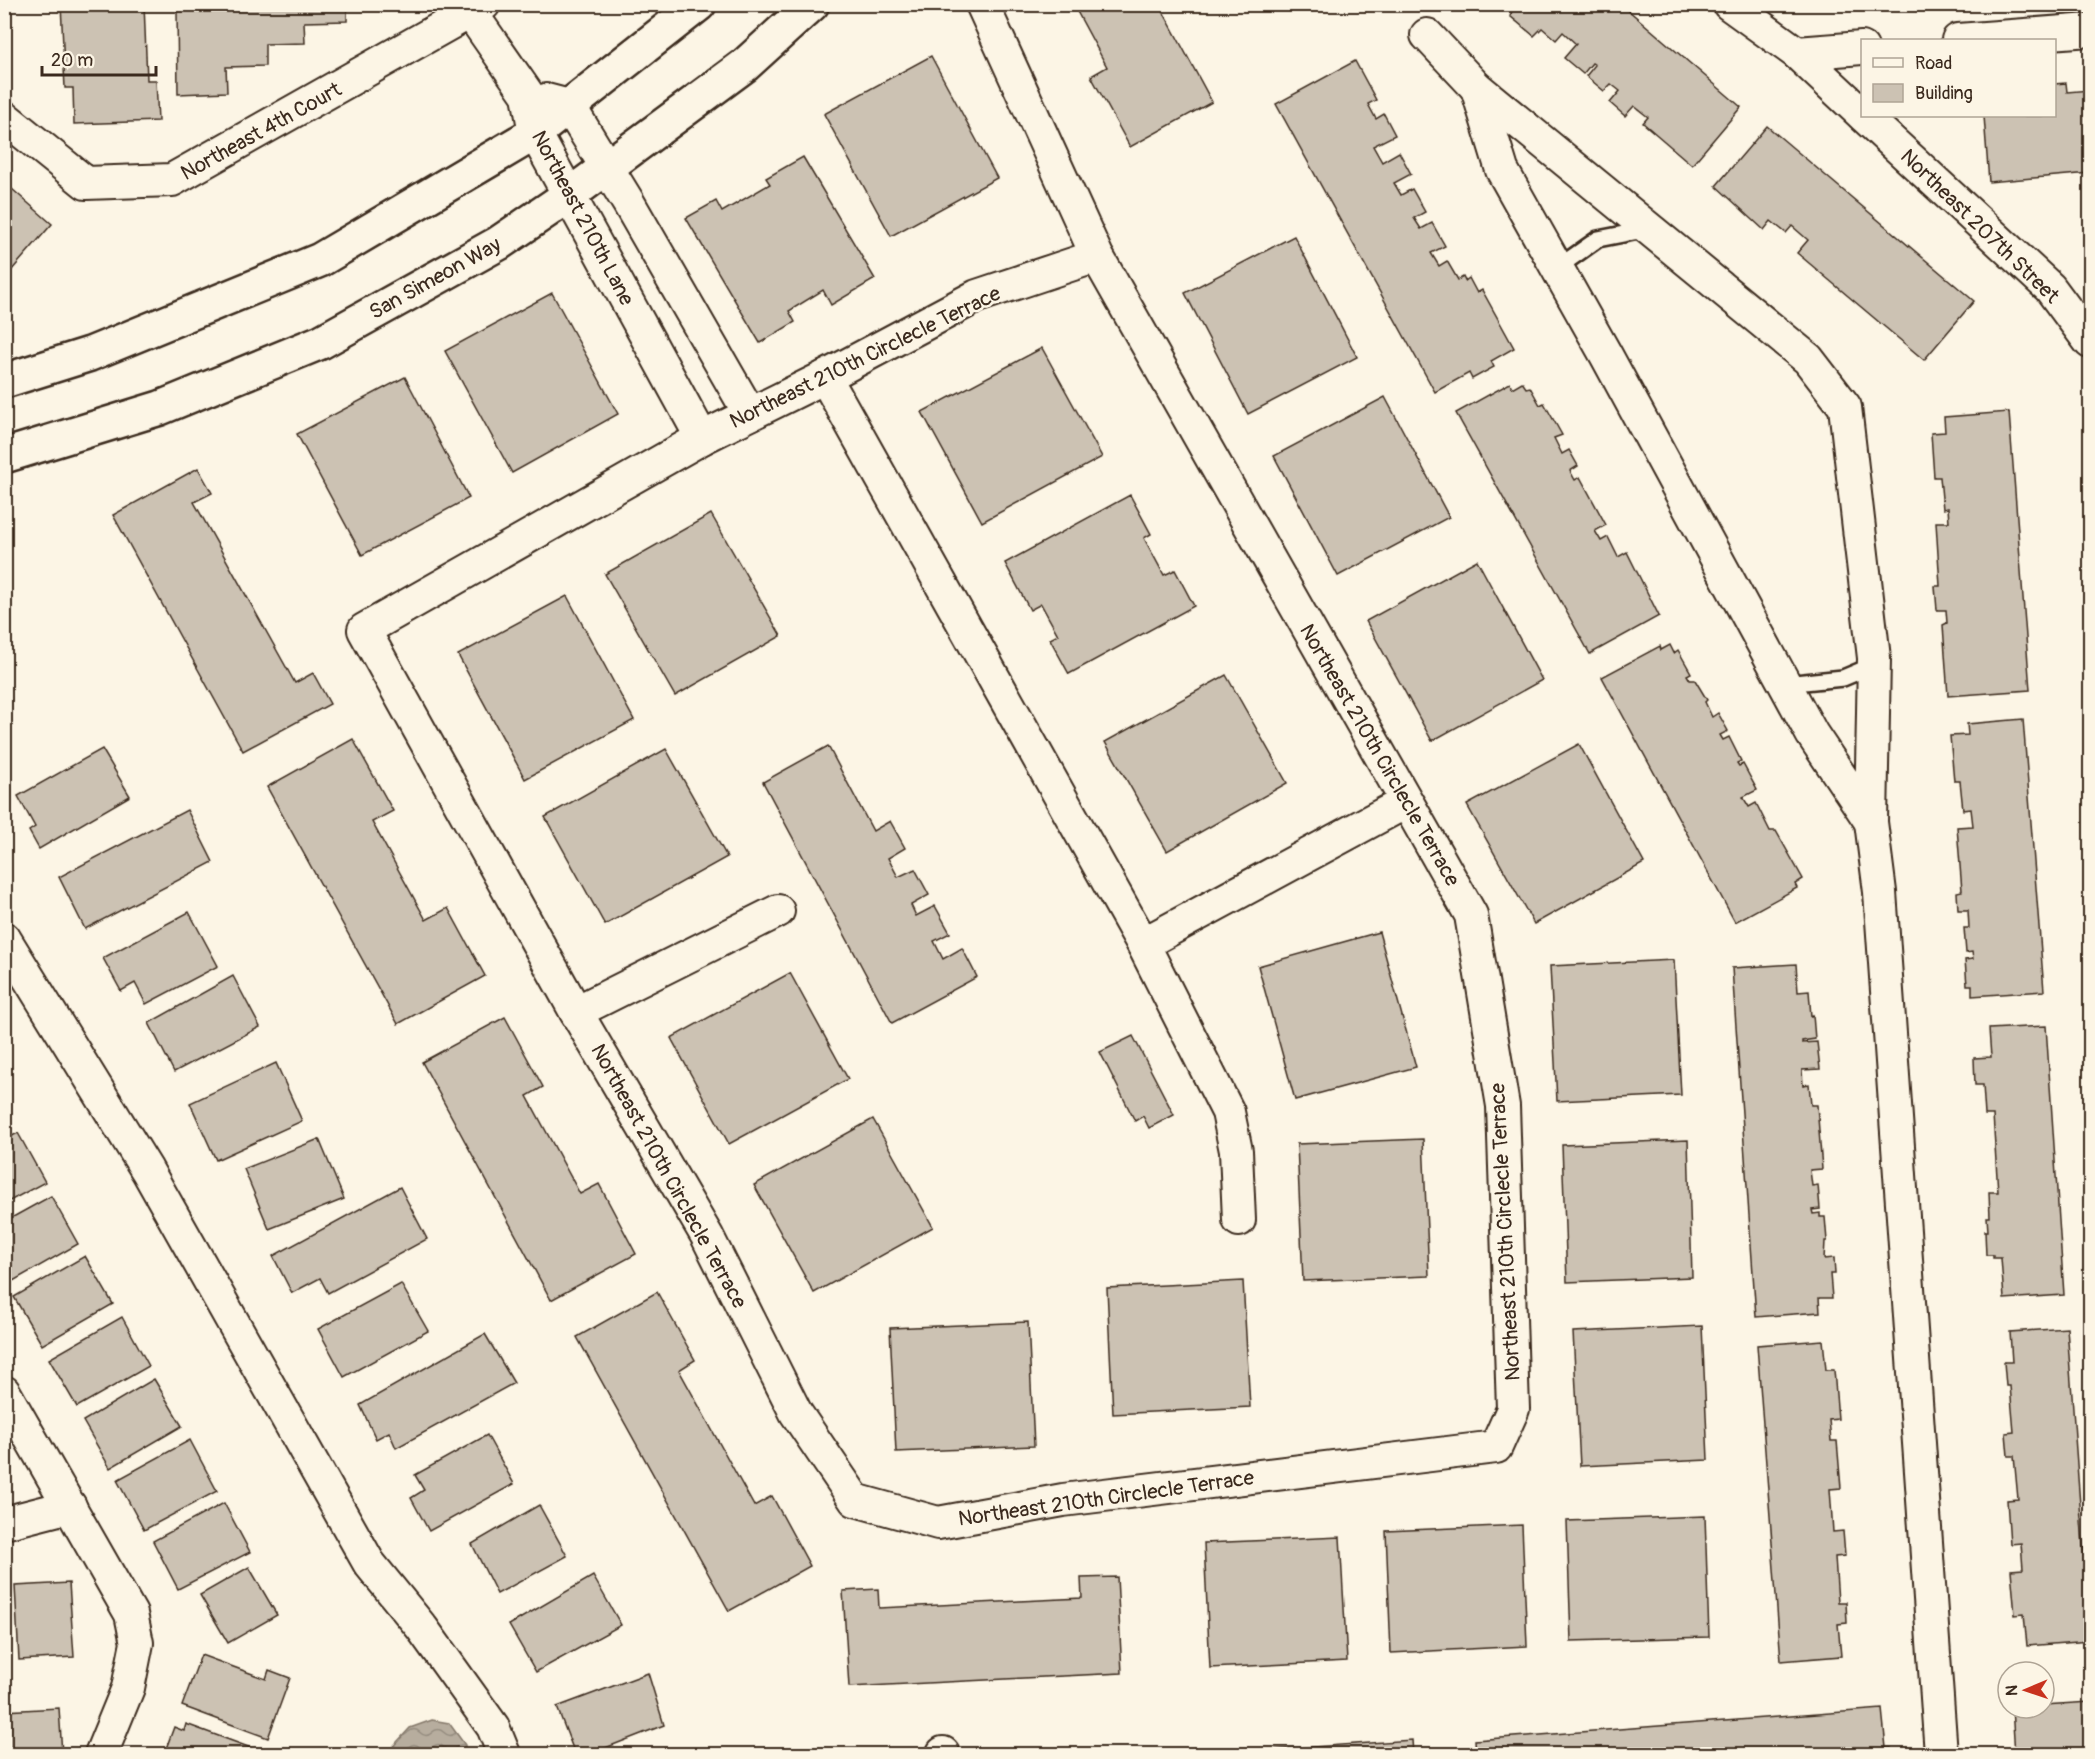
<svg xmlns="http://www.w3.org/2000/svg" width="2095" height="1759" font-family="Pangolin,sans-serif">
  <defs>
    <pattern id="water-waves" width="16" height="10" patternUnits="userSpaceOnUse" patternTransform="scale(1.5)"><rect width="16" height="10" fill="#b7ad9e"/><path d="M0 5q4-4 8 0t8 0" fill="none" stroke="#968d80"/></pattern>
  </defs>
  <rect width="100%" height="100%" fill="#fcf5e5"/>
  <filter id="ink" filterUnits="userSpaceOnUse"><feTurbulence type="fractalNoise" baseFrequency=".0167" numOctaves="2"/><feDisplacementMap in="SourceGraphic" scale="12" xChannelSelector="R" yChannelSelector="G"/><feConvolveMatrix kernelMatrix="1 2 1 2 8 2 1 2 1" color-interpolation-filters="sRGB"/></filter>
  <g filter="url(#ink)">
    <path fill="url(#water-waves)" stroke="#85796b" stroke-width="1.5" d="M432,1720L449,1723L465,1745V1754H386L410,1728Z"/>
    <g fill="#ccc2b3" stroke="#3b2a1e" stroke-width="1.5">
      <path d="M61,4H144L147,80H156L158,121L74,124L73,88H65Z"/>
      <path d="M214,4H347V21L304,22L305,43L265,44V66L226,67L227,92L178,94L177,11L214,10Z"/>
      <path d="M1073,4H1159L1212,102L1130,147L1091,76L1107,67Z"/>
      <path d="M1502,4H1621L1741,107L1692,165L1643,123L1648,117L1634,106L1625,116L1610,103L1620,91L1611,84L1604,91L1586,76L1595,65L1592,63L1583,74L1564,58L1576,44L1563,32L1556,40L1542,28L1534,36L1510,16L1512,13Z"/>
      <path d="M931,56L997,178L891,236L824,114Z"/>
      <path d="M1355,61L1376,100L1368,104L1376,119L1384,114L1395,135L1373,146L1382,162L1399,152L1411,174L1394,183L1401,195L1412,189L1425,212L1414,218L1421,229L1432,223L1445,246L1431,253L1439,266L1447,261L1458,280L1463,277L1465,281L1469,278L1477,293L1482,290L1514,348L1491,361L1494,367L1472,379L1469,373L1435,392L1276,104Z"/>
      <path d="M2066,83L2067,92L2090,90V173L1989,182L1984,116H2054V84Z"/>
      <path d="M1767,126L1974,301L1924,360L1797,253L1808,240L1792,226L1786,233L1771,221L1764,230L1716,186Z"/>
      <path d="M803,157L875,279L831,305L823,290L789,311L795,322L760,343L686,218L716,201L722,212L770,184L766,178Z"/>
      <path d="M4,182L52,224L4,279Z"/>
      <path d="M1294,236L1357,357L1248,414L1185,293Z"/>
      <path d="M552,293L618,414L512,473L445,351Z"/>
      <path d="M1042,348L1102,457L982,522L922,412Z"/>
      <path d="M405,377L469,498L362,555L297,434Z"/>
      <path d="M1522,382L1526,388L1530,387L1540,405L1544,403L1562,435L1554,438L1562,454L1569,450L1578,466L1570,471L1575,480L1580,477L1606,525L1595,531L1601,541L1608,537L1618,557L1627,552L1659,616L1590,654L1456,413L1510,383L1512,388Z"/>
      <path d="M1385,397L1449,517L1338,576L1274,456Z"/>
      <path d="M2009,412L2030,690L1948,696L1943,625L1947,623L1946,610H1937L1935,586H1940L1936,522H1949L1948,508L1943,509L1940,477H1934L1931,433L1945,432L1944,417Z"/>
      <path d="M198,468L212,493L194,502L295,683L313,673L330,704L243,751L113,515Z"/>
      <path d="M1130,495L1151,534L1144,538L1164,575L1175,570L1194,606L1069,674L1050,639L1058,635L1041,604L1030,610L1005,563Z"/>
      <path d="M711,514L781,636L675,696L605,574Z"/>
      <path d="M1477,560L1542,680L1432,741L1366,621Z"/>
      <path d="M567,596L634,720L525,779L458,655Z"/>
      <path d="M1670,645L1674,653L1678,650L1691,673L1687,675L1690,680H1695L1707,700L1705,702L1712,717L1718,713L1728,731L1720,735L1723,740L1729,737L1741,761L1737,763L1739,766L1743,764L1757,790L1743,797L1749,807L1756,803L1770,831H1776L1803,879L1795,884L1797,888L1735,922L1602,677L1660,646L1661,650Z"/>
      <path d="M1226,675L1287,783L1167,851L1105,742Z"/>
      <path d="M2023,719L2044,991L1972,996V985H1967L1965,960L1973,959L1972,952L1966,953L1964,928H1969L1968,910H1958L1957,892L1962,891L1957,827L1973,826L1971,809L1963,810L1960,781H1954L1950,736L1968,735L1967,724Z"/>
      <path d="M353,739L393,811L372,822L426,920L448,908L485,976L398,1024L267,787Z"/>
      <path d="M1579,744L1644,863L1534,924L1467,805Z"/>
      <path d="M828,746L873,831L890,821L905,848L888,858L898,877L915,869L929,895L911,905L916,916L935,906L950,933L934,941L943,959L962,948L977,977L892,1023L763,782Z"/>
      <path d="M102,749L130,796L39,849L29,831L35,827L18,796Z"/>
      <path d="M666,749L727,857L605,925L545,817Z"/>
      <path d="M187,810L213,862L85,929L59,877Z"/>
      <path d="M189,912L218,966L146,1004L135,983L121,991L103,958Z"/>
      <path d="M1379,932L1416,1067L1295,1100L1258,966Z"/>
      <path d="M1674,960L1681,1095L1557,1101L1550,966Z"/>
      <path d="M1796,964L1798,992L1809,991L1811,1016L1813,1015L1815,1039L1802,1041V1043L1817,1042L1820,1069L1802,1070L1803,1085L1809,1084L1811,1105H1817L1822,1169L1810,1170L1812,1186L1818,1185L1820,1209L1812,1210L1813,1214L1820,1213V1217H1825L1827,1241H1825L1824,1259L1834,1258L1835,1274H1830L1832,1298H1819L1820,1312L1756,1317L1732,968Z"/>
      <path d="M790,973L848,1079L729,1144L671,1038Z"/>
      <path d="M233,976L260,1027L174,1072L149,1023Z"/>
      <path d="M505,1017L543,1087L527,1096L580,1194L599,1184L636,1254L551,1300L422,1062Z"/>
      <path d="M2046,1026L2064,1295L2004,1299L2001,1258H1993V1255H1986L1985,1231H1988L1987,1217H1990L1989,1192H1998L1993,1115H1985L1983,1085H1975L1974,1058L1991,1057L1989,1029Z"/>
      <path d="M1133,1036L1174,1115L1149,1128L1143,1116L1135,1121L1100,1052Z"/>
      <path d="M276,1063L302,1121L216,1160L190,1103Z"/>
      <path d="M873,1119L933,1227L814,1293L754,1185Z"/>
      <path d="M18,1133L45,1182L4,1204V1140Z"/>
      <path d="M319,1139L344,1199L269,1229L244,1169Z"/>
      <path d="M1423,1139L1429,1276L1303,1281L1297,1144Z"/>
      <path d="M1688,1140L1692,1277L1567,1282L1562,1145Z"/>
      <path d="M400,1187L427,1239L328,1293L320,1278L292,1293L273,1256Z"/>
      <path d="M51,1196L78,1244L6,1285L4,1222Z"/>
      <path d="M85,1256L113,1304L42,1345L14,1297Z"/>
      <path d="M1243,1281L1250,1407L1113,1414L1107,1288Z"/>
      <path d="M401,1284L428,1331L344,1377L318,1329Z"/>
      <path d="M657,1292L695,1360L679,1370L754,1506L772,1496L810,1566L729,1611L577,1337Z"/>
      <path d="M122,1317L149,1366L77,1407L49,1359Z"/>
      <path d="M1028,1322L1034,1446L896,1452L890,1328Z"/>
      <path d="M1702,1326L1708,1460L1580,1466L1573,1332Z"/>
      <path d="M2067,1328L2090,1641L2027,1646L2024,1614L2015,1615L2011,1570L2023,1569L2021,1543L2010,1544L2007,1500L2018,1499L2014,1456H2008L2006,1433L2014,1432L2010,1386H2006L2004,1362H2012L2010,1332Z"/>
      <path d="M485,1334L514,1383L396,1448L389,1432L376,1439L360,1405Z"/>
      <path d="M1823,1340L1826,1370H1834L1838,1419L1829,1420L1831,1441H1837L1841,1488L1830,1489L1833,1532L1843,1531L1845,1556L1835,1557L1838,1602H1846L1847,1623L1838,1624L1841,1656L1781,1661L1757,1345Z"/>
      <path d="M154,1379L182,1426L110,1468L83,1421Z"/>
      <path d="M487,1435L514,1484L429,1531L411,1498L424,1490L415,1475Z"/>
      <path d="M190,1440L217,1491L144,1530L117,1480Z"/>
      <path d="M224,1503L250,1552L178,1589L153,1541Z"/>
      <path d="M539,1505L567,1556L497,1594L472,1544Z"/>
      <path d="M1705,1516L1709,1637L1571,1641L1567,1521Z"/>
      <path d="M1522,1525L1527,1646L1391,1653L1386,1531Z"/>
      <path d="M1340,1537L1347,1661L1210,1668L1204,1543Z"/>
      <path d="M249,1567L277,1615L228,1643L200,1595Z"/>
      <path d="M593,1576L621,1625L536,1672L509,1625Z"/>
      <path d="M1117,1577L1122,1673L849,1687L843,1591L878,1589L879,1608L1082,1598L1081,1578Z"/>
      <path d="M69,1583L74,1657L19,1660L15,1586Z"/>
      <path d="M201,1655L266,1679L269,1670L290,1678L268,1738L182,1706Z"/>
      <path d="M648,1673L664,1725L590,1754H575L557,1707Z"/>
      <path d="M2090,1702V1754H2015L2012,1708H2044V1705Z"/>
      <path d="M59,1708L62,1754H6L4,1711Z"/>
      <path d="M1882,1709L1886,1748H1891L1892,1754H1476L1475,1740Z"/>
      <path d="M186,1724L262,1752L261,1754H164L174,1727L184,1731Z"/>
      <path d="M1412,1740L1413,1754H1215Z"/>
    </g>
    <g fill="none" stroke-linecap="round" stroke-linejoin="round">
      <g stroke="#3b2a1e" stroke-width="20">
        <g id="service">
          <path d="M1557,268L1598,239L1649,229"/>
          <path d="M1785,684L1843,678L1874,665"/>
        </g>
      </g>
      <g stroke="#3b2a1e" stroke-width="36">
        <g id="minor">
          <path d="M982,4L1097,256L1471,915L1503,1106L1513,1409L1496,1447L1063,1500L938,1523L855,1500L796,1413L707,1236L576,1012L364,630L702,438L825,377L977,296L1097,256"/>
          <path d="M1729,4L1797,53L1862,114"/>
          <path d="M471,13L528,95L535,133L702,438"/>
          <path d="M1427,35L1477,88L1808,359L1845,407L1874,658L1871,822L1880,892L1941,1754"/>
          <path d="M1958,40L2090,30"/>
          <path d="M1797,53L1862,48"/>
          <path d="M1477,88L1502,170L1606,355L1812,734L1871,822"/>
          <path d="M546,100L569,106L628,202L750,414"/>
          <path d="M1864,116L2050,288L2090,342"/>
          <path d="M4,117L86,183L172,180L484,4"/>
          <path d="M825,377L1143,944L1228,1112L1236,1151L1239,1220"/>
          <path d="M4,938L147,1170L369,1563L422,1628L493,1727L504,1754"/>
          <path d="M1143,944L1406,802"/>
          <path d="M576,1012L778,911"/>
          <path d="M4,1392L131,1614L137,1643L128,1688L101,1754"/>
          <path d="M4,1523L70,1506"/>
          <path d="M943,1753V1754"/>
        </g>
      </g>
      <g stroke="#3b2a1e" stroke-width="38">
        <g id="tertiary">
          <path d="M4,381L90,354L320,260L535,133L699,4"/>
          <path d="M4,456L160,408L321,342L499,243L568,196L745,65L812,4"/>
        </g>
      </g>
      <use href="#service" stroke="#fcf5e5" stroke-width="15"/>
      <use href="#minor" stroke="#fcf5e5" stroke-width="32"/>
      <use href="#tertiary" stroke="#fcf5e5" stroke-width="33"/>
    </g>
  </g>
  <g text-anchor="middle" stroke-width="5" stroke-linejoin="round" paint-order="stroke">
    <g font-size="21" fill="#3b2a1e" stroke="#fcf5e5">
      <text transform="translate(261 131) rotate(-29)" y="7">Northeast 4th Court</text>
      <text transform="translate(583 218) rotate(62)" y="7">Northeast 210th Lane</text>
      <text transform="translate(1980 226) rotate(44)" y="7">Northeast 207th Street</text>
      <text transform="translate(435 278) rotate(-29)" y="7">San Simeon Way</text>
      <text transform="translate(865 357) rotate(-26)" y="7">Northeast 210th Circlecle Terrace</text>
      <text transform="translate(1380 755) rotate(60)" y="7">Northeast 210th Circlecle Terrace</text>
      <text transform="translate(669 1176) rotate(61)" y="7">Northeast 210th Circlecle Terrace</text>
      <text transform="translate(1505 1232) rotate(-93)" y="7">Northeast 210th Circlecle Terrace</text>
      <text transform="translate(1106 1498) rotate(-8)" y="7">Northeast 210th Circlecle Terrace</text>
    </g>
  </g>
  <rect width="2095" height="1759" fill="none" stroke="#fcf5e5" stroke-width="24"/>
  <rect x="12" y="12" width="2071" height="1735" fill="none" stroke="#3b2a1e" stroke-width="2" filter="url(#ink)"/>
  <rect x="1861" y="39" width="195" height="78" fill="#fcf5e5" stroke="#afa495" stroke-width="1.5"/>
  <rect x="1873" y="58" width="30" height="9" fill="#fcf5e5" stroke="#afa495" stroke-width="1.5"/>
  <text x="1915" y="69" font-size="18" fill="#3b2a1e">Road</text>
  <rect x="1873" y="84" width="30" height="18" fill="#ccc2b3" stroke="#afa495" stroke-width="1.5"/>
  <text x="1915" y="99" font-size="18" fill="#3b2a1e">Building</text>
  <g transform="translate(2026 1690) rotate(268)"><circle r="28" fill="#fcf5e5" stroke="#afa495" stroke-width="1.5"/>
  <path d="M0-4.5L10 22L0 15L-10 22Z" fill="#c8321e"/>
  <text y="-9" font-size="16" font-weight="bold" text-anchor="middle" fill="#3b2a1e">N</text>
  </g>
  <path d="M42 66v9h114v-9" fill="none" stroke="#3b2a1e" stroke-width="3"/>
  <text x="51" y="66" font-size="18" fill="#3b2a1e" stroke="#fcf5e5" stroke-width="4.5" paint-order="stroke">20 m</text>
</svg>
